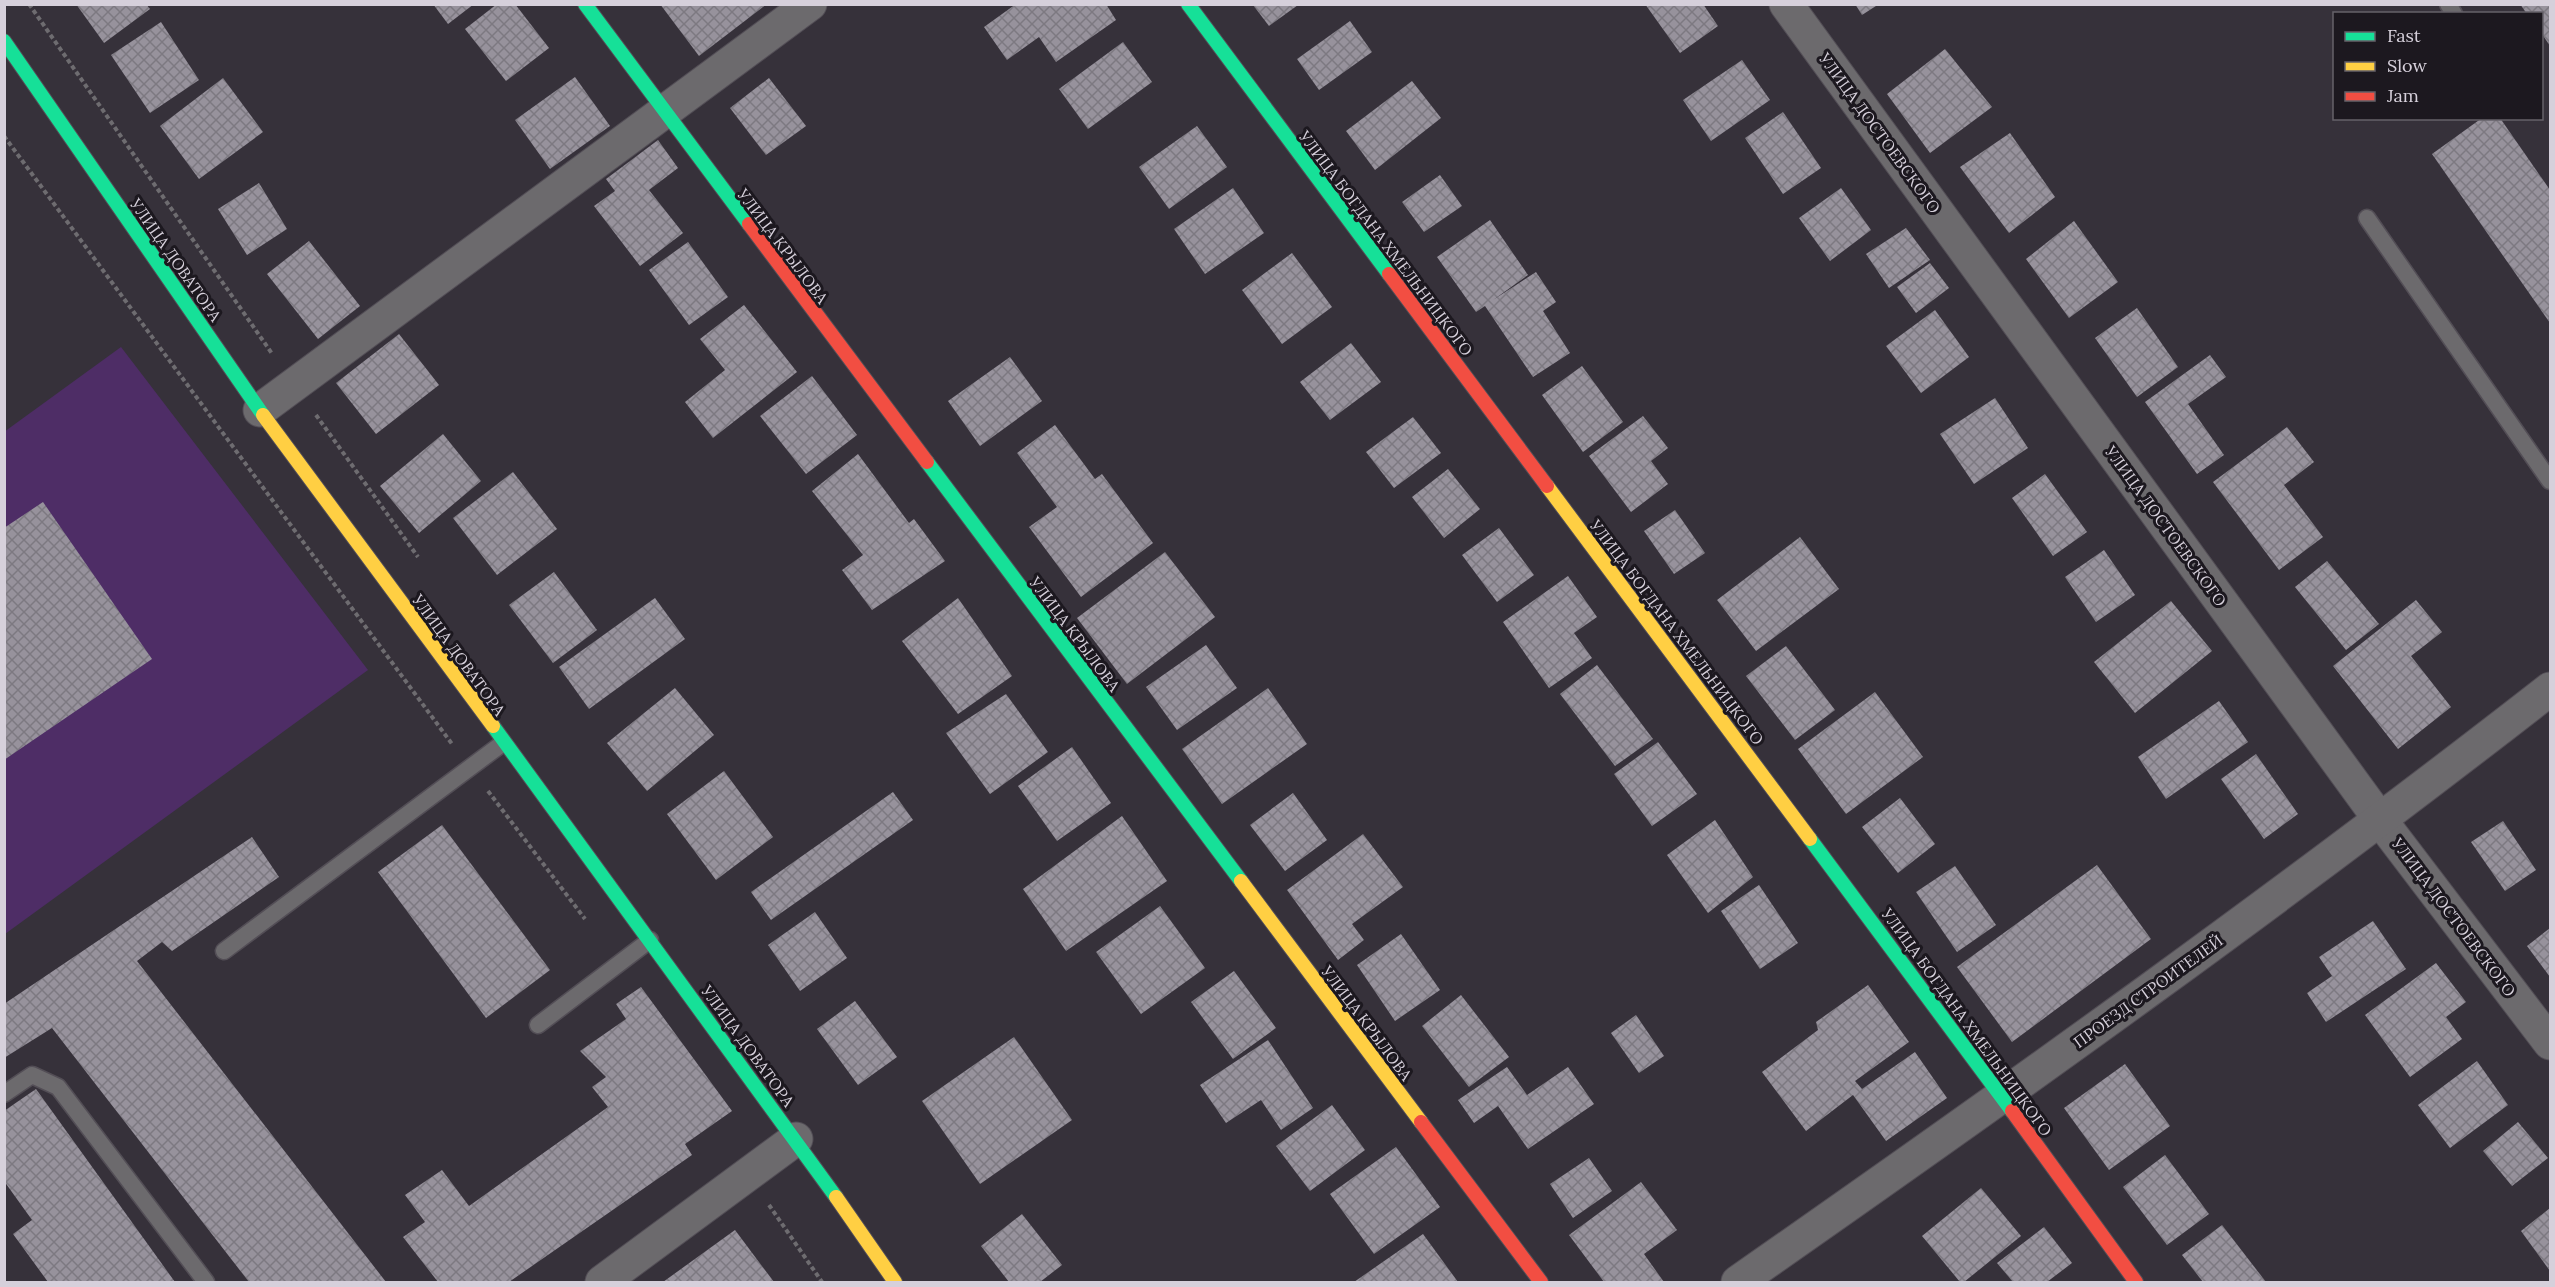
<svg xmlns="http://www.w3.org/2000/svg" width="2555" height="1287" font-family="Lora,serif">
  <defs>
    <pattern id="building-cross-hatch" width="8" height="8" patternUnits="userSpaceOnUse" patternTransform="scale(1.5)"><rect width="8" height="8" fill="#97929c"/><path d="M0 0l8 8M0 8l8-8" fill="none" stroke="#7d7981"/></pattern>
  </defs>
  <rect width="100%" height="100%" fill="#36313a"/>
  <path fill="#4e2d66" d="M121,347L368,670L5,934L4,432Z"/>
  <g fill="url(#building-cross-hatch)">
    <path d="M76,4H146L150,9L104,43Z"/>
    <path d="M433,4H474L448,24Z"/>
    <path d="M497,4H515L549,48L506,81L465,29Z"/>
    <path d="M660,4H767L699,56Z"/>
    <path d="M1016,4H1106L1116,20L1056,62L1039,37L1007,60L984,27Z"/>
    <path d="M1645,4H1703L1718,26L1680,53Z"/>
    <path d="M1855,4H1879L1862,15Z"/>
    <path d="M2520,4H2550V46L2542,34V14H2527Z"/>
    <path d="M1253,5H1298L1269,26Z"/>
    <path d="M1350,21L1372,52L1319,90L1297,59Z"/>
    <path d="M161,22L199,80L150,113L111,55Z"/>
    <path d="M1123,42L1152,82L1088,129L1059,89Z"/>
    <path d="M1945,49L1992,107L1930,153L1887,94Z"/>
    <path d="M1742,60L1770,100L1711,141L1683,100Z"/>
    <path d="M575,77L610,126L550,169L515,120Z"/>
    <path d="M223,78L263,132L199,179L160,126Z"/>
    <path d="M769,78L806,126L766,155L730,108Z"/>
    <path d="M1412,81L1441,118L1375,170L1346,131Z"/>
    <path d="M1783,112L1821,168L1783,194L1745,138Z"/>
    <path d="M2482,118H2500L2550,190V323L2432,154Z"/>
    <path d="M1197,126L1227,167L1169,209L1139,167Z"/>
    <path d="M2010,133L2055,197L2009,233L1960,167Z"/>
    <path d="M658,140L678,168L649,190L683,233L640,266L594,206L615,191L606,179Z"/>
    <path d="M1440,175L1462,206L1424,232L1402,202Z"/>
    <path d="M259,183L287,229L247,255L218,209Z"/>
    <path d="M1233,188L1264,233L1205,274L1174,229Z"/>
    <path d="M1841,188L1871,230L1830,261L1799,218Z"/>
    <path d="M1490,220L1528,275L1493,300L1536,272L1556,302L1543,311L1570,353L1533,377L1485,306L1476,312L1437,257Z"/>
    <path d="M2074,221L2118,282L2069,318L2026,259Z"/>
    <path d="M1906,228L1930,260L1889,288L1866,254Z"/>
    <path d="M309,241L360,306L318,339L267,274Z"/>
    <path d="M688,242L728,297L689,325L649,270Z"/>
    <path d="M1292,253L1332,307L1282,344L1242,290Z"/>
    <path d="M1930,263L1949,288L1916,313L1897,287Z"/>
    <path d="M744,305L797,372L713,438L685,402L725,370L700,339Z"/>
    <path d="M2137,308L2178,367L2137,397L2095,338Z"/>
    <path d="M1935,310L1969,357L1921,393L1886,346Z"/>
    <path d="M399,334L439,385L376,434L336,383Z"/>
    <path d="M1351,343L1381,382L1330,420L1300,382Z"/>
    <path d="M2210,355L2226,377L2188,404L2224,455L2197,474L2145,402Z"/>
    <path d="M1010,357L1042,401L980,446L948,401Z"/>
    <path d="M1582,366L1623,422L1583,452L1542,395Z"/>
    <path d="M812,376L857,435L806,474L760,416Z"/>
    <path d="M1995,398L2028,448L1974,484L1940,434Z"/>
    <path d="M1643,416L1668,448L1651,461L1668,484L1631,512L1589,456Z"/>
    <path d="M1413,417L1441,453L1394,488L1366,452Z"/>
    <path d="M1055,425L1095,479L1102,474L1153,543L1081,597L1029,527L1057,507L1017,453Z"/>
    <path d="M2287,427L2314,462L2284,485L2323,537L2279,570L2213,482Z"/>
    <path d="M443,434L481,481L419,533L380,486Z"/>
    <path d="M858,454L909,523L914,519L945,561L872,610L842,570L863,555L812,491Z"/>
    <path d="M1448,469L1480,509L1444,538L1412,497Z"/>
    <path d="M513,472L557,529L497,575L453,518Z"/>
    <path d="M2045,474L2087,532L2053,556L2012,498Z"/>
    <path d="M43,502L152,659L4,760V528Z"/>
    <path d="M1675,510L1705,553L1674,574L1644,531Z"/>
    <path d="M1499,528L1534,575L1497,602L1462,555Z"/>
    <path d="M1800,537L1839,589L1756,651L1717,600Z"/>
    <path d="M2104,550L2135,595L2096,622L2065,577Z"/>
    <path d="M1165,552L1215,617L1127,684L1077,618Z"/>
    <path d="M2327,561L2379,624L2346,650L2295,587Z"/>
    <path d="M554,572L597,630L553,663L509,605Z"/>
    <path d="M1568,576L1597,617L1574,633L1592,658L1549,688L1503,622Z"/>
    <path d="M655,598L685,639L589,709L559,667Z"/>
    <path d="M958,598L1012,676L958,714L902,641Z"/>
    <path d="M2416,600L2442,632L2411,656L2451,707L2398,749L2333,666Z"/>
    <path d="M2171,601L2212,651L2135,713L2094,662Z"/>
    <path d="M1206,645L1237,688L1177,730L1146,687Z"/>
    <path d="M1786,646L1835,710L1795,740L1746,676Z"/>
    <path d="M1597,665L1653,739L1615,766L1560,694Z"/>
    <path d="M675,688L714,735L647,791L607,743Z"/>
    <path d="M1268,688L1307,744L1222,804L1182,749Z"/>
    <path d="M1875,692L1923,757L1846,814L1798,749Z"/>
    <path d="M1006,694L1048,752L990,794L946,733Z"/>
    <path d="M2219,701L2248,742L2166,799L2138,757Z"/>
    <path d="M1658,742L1697,794L1652,826L1614,774Z"/>
    <path d="M1072,747L1111,803L1057,841L1018,786Z"/>
    <path d="M2256,754L2298,814L2264,839L2221,779Z"/>
    <path d="M724,771L773,837L716,880L667,814Z"/>
    <path d="M893,792L913,820L771,920L751,892Z"/>
    <path d="M1293,793L1327,840L1285,871L1250,825Z"/>
    <path d="M1900,798L1935,844L1898,873L1862,827Z"/>
    <path d="M1122,816L1167,881L1066,951L1023,889Z"/>
    <path d="M1715,820L1753,877L1708,913L1667,855Z"/>
    <path d="M2503,821L2536,870L2505,891L2471,842Z"/>
    <path d="M442,825L550,970L486,1018L378,872Z"/>
    <path d="M1363,834L1403,887L1352,924L1364,940L1338,960L1287,890Z"/>
    <path d="M252,837L279,877L172,951L162,942L137,961L386,1282H249L52,1028L4,1058V1004Z"/>
    <path d="M2097,865L2151,939L2012,1042L1957,967Z"/>
    <path d="M1955,866L1996,925L1957,952L1916,892Z"/>
    <path d="M1759,885L1798,943L1760,969L1721,911Z"/>
    <path d="M1160,906L1205,968L1141,1014L1096,952Z"/>
    <path d="M815,912L847,958L800,991L768,945Z"/>
    <path d="M2373,921L2406,969L2326,1022L2307,993L2332,976L2319,957Z"/>
    <path d="M2550,928V977L2527,946Z"/>
    <path d="M1401,934L1440,990L1395,1021L1357,965Z"/>
    <path d="M2436,963L2466,1002L2446,1017L2462,1039L2410,1077L2365,1015Z"/>
    <path d="M1234,971L1276,1028L1233,1059L1191,1002Z"/>
    <path d="M1868,985L1909,1042L1855,1081L1862,1089L1915,1052L1947,1098L1886,1141L1853,1095L1806,1131L1762,1072L1818,1030L1816,1022Z"/>
    <path d="M641,987L732,1111L685,1144L692,1155L509,1282H438L403,1237L425,1222L405,1195L442,1170L469,1206L608,1107L592,1087L606,1077L580,1051L626,1019L616,1004Z"/>
    <path d="M1461,995L1509,1057L1469,1087L1422,1026Z"/>
    <path d="M855,1001L897,1057L858,1085L817,1029Z"/>
    <path d="M1636,1015L1664,1056L1639,1073L1611,1033Z"/>
    <path d="M1014,1037L1072,1120L980,1184L922,1101Z"/>
    <path d="M1268,1040L1313,1108L1281,1130L1261,1100L1226,1123L1200,1085Z"/>
    <path d="M2477,1061L2508,1105L2450,1148L2418,1105Z"/>
    <path d="M2125,1064L2170,1126L2109,1170L2064,1108Z"/>
    <path d="M1507,1067L1527,1095L1568,1067L1594,1104L1528,1149L1498,1106L1474,1123L1458,1100Z"/>
    <path d="M36,1089L175,1282H48L13,1234L32,1220L4,1181V1111Z"/>
    <path d="M1332,1105L1365,1150L1310,1191L1276,1146Z"/>
    <path d="M2518,1122L2548,1158L2512,1186L2483,1151Z"/>
    <path d="M1396,1147L1440,1207L1374,1254L1330,1194Z"/>
    <path d="M2165,1155L2209,1214L2167,1245L2123,1187Z"/>
    <path d="M1589,1158L1612,1191L1573,1218L1550,1184Z"/>
    <path d="M1641,1182L1677,1230L1644,1254L1664,1282H1604L1569,1235Z"/>
    <path d="M1981,1188L2021,1236L1964,1282H1960L1922,1236Z"/>
    <path d="M2550,1208V1271L2521,1231Z"/>
    <path d="M1022,1214L1062,1265L1040,1282H1009L981,1246Z"/>
    <path d="M2222,1225L2266,1282H2203L2182,1255Z"/>
    <path d="M2044,1227L2072,1263L2047,1282H2013L1997,1263Z"/>
    <path d="M735,1230L774,1282H663Z"/>
    <path d="M1423,1234L1458,1282H1354Z"/>
  </g>
  <g fill="none" stroke-linecap="round" stroke-linejoin="round">
    <g stroke="#534e56" stroke-width="19">
      <g id="lane">
        <path d="M2448,4L2454,14"/>
        <path d="M2367,218L2550,481"/>
        <path d="M224,951L503,743"/>
        <path d="M538,1025L650,940"/>
        <path d="M4,1094L32,1075L58,1087L206,1282"/>
      </g>
    </g>
    <g stroke="#534e56" stroke-width="35">
      <g id="street">
        <path d="M1786,4L2381,821L2550,1043"/>
        <path d="M260,410L810,4"/>
        <path d="M602,1282L796,1139"/>
        <path d="M1738,1282C2013,1090 2286,895 2550,689"/>
      </g>
    </g>
    <g stroke="#534e56" stroke-width="16">
      <g id="fast">
        <path d="M585,4L749,224"/>
        <path d="M1188,4L1389,274"/>
        <path d="M4,41L263,415"/>
        <path d="M927,462L1241,881"/>
        <path d="M493,726L836,1197"/>
        <path d="M1810,839L2012,1111"/>
      </g>
    </g>
    <g stroke="#534e56" stroke-width="16">
      <g id="slow">
        <path d="M263,415L493,726"/>
        <path d="M1547,486L1810,839"/>
        <path d="M1241,881L1421,1122"/>
        <path d="M836,1197L895,1282"/>
      </g>
    </g>
    <g stroke="#534e56" stroke-width="16">
      <g id="jam">
        <path d="M749,224L927,462"/>
        <path d="M1389,274L1547,486"/>
        <path d="M2012,1111L2136,1282"/>
        <path d="M1421,1122L1541,1282"/>
      </g>
    </g>
    <g stroke="#6e6c70" stroke-width="4" stroke-dasharray="4.5 3" stroke-linecap="butt">
      <path d="M29,4L273,355"/>
      <path d="M4,136L452,744"/>
      <path d="M316,415L418,557"/>
      <path d="M488,791L585,919"/>
      <path d="M769,1205L822,1282"/>
    </g>
    <use href="#lane" stroke="#6c6a6d" stroke-width="16"/>
    <use href="#street" stroke="#6c6a6d" stroke-width="33"/>
    <use href="#fast" stroke="#16e098" stroke-width="14"/>
    <use href="#slow" stroke="#ffcf43" stroke-width="14"/>
    <use href="#jam" stroke="#f24e42" stroke-width="14"/>
  </g>
  <g text-anchor="middle" stroke-width="6" stroke-linejoin="round" paint-order="stroke">
    <g font-size="16" fill="#d6d0db" stroke="#1c181f">
      <text transform="translate(1880 133) rotate(54)" y="6">УЛИЦА ДОСТОЕВСКОГО</text>
      <text transform="translate(1386 243) rotate(53)" y="6">УЛИЦА БОГДАНА ХМЕЛЬНИЦКОГО</text>
      <text transform="translate(783 246) rotate(53)" y="6">УЛИЦА КРЫЛОВА</text>
      <text transform="translate(176 260) rotate(55)" y="6">УЛИЦА ДОВАТОРА</text>
      <text transform="translate(2166 526) rotate(54)" y="6">УЛИЦА ДОСТОЕВСКОГО</text>
      <text transform="translate(1677 632) rotate(53)" y="6">УЛИЦА БОГДАНА ХМЕЛЬНИЦКОГО</text>
      <text transform="translate(1075 634) rotate(53)" y="6">УЛИЦА КРЫЛОВА</text>
      <text transform="translate(459 655) rotate(54)" y="6">УЛИЦА ДОВАТОРА</text>
      <text transform="translate(2454 917) rotate(53)" y="6">УЛИЦА ДОСТОЕВСКОГО</text>
      <text transform="translate(2148 991) rotate(-36)" y="6">ПРОЕЗД СТРОИТЕЛЕЙ</text>
      <text transform="translate(1967 1022) rotate(54)" y="6">УЛИЦА БОГДАНА ХМЕЛЬНИЦКОГО</text>
      <text transform="translate(1367 1023) rotate(53)" y="6">УЛИЦА КРЫЛОВА</text>
      <text transform="translate(748 1046) rotate(54)" y="6">УЛИЦА ДОВАТОРА</text>
    </g>
  </g>
  <rect width="2555" height="1287" fill="none" stroke="#d6d0db" stroke-width="12"/>
  <rect x="2333" y="12" width="210" height="108" fill="#1c181f" stroke="#66626a" stroke-width="1.5"/>
  <rect x="2345" y="32" width="30" height="9" fill="#16e098" stroke="#66626a" stroke-width="1.5"/>
  <text x="2387" y="42" font-size="18" fill="#d6d0db">Fast</text>
  <rect x="2345" y="62" width="30" height="9" fill="#ffcf43" stroke="#66626a" stroke-width="1.5"/>
  <text x="2387" y="72" font-size="18" fill="#d6d0db">Slow</text>
  <rect x="2345" y="92" width="30" height="9" fill="#f24e42" stroke="#66626a" stroke-width="1.5"/>
  <text x="2387" y="102" font-size="18" fill="#d6d0db">Jam</text>
</svg>
